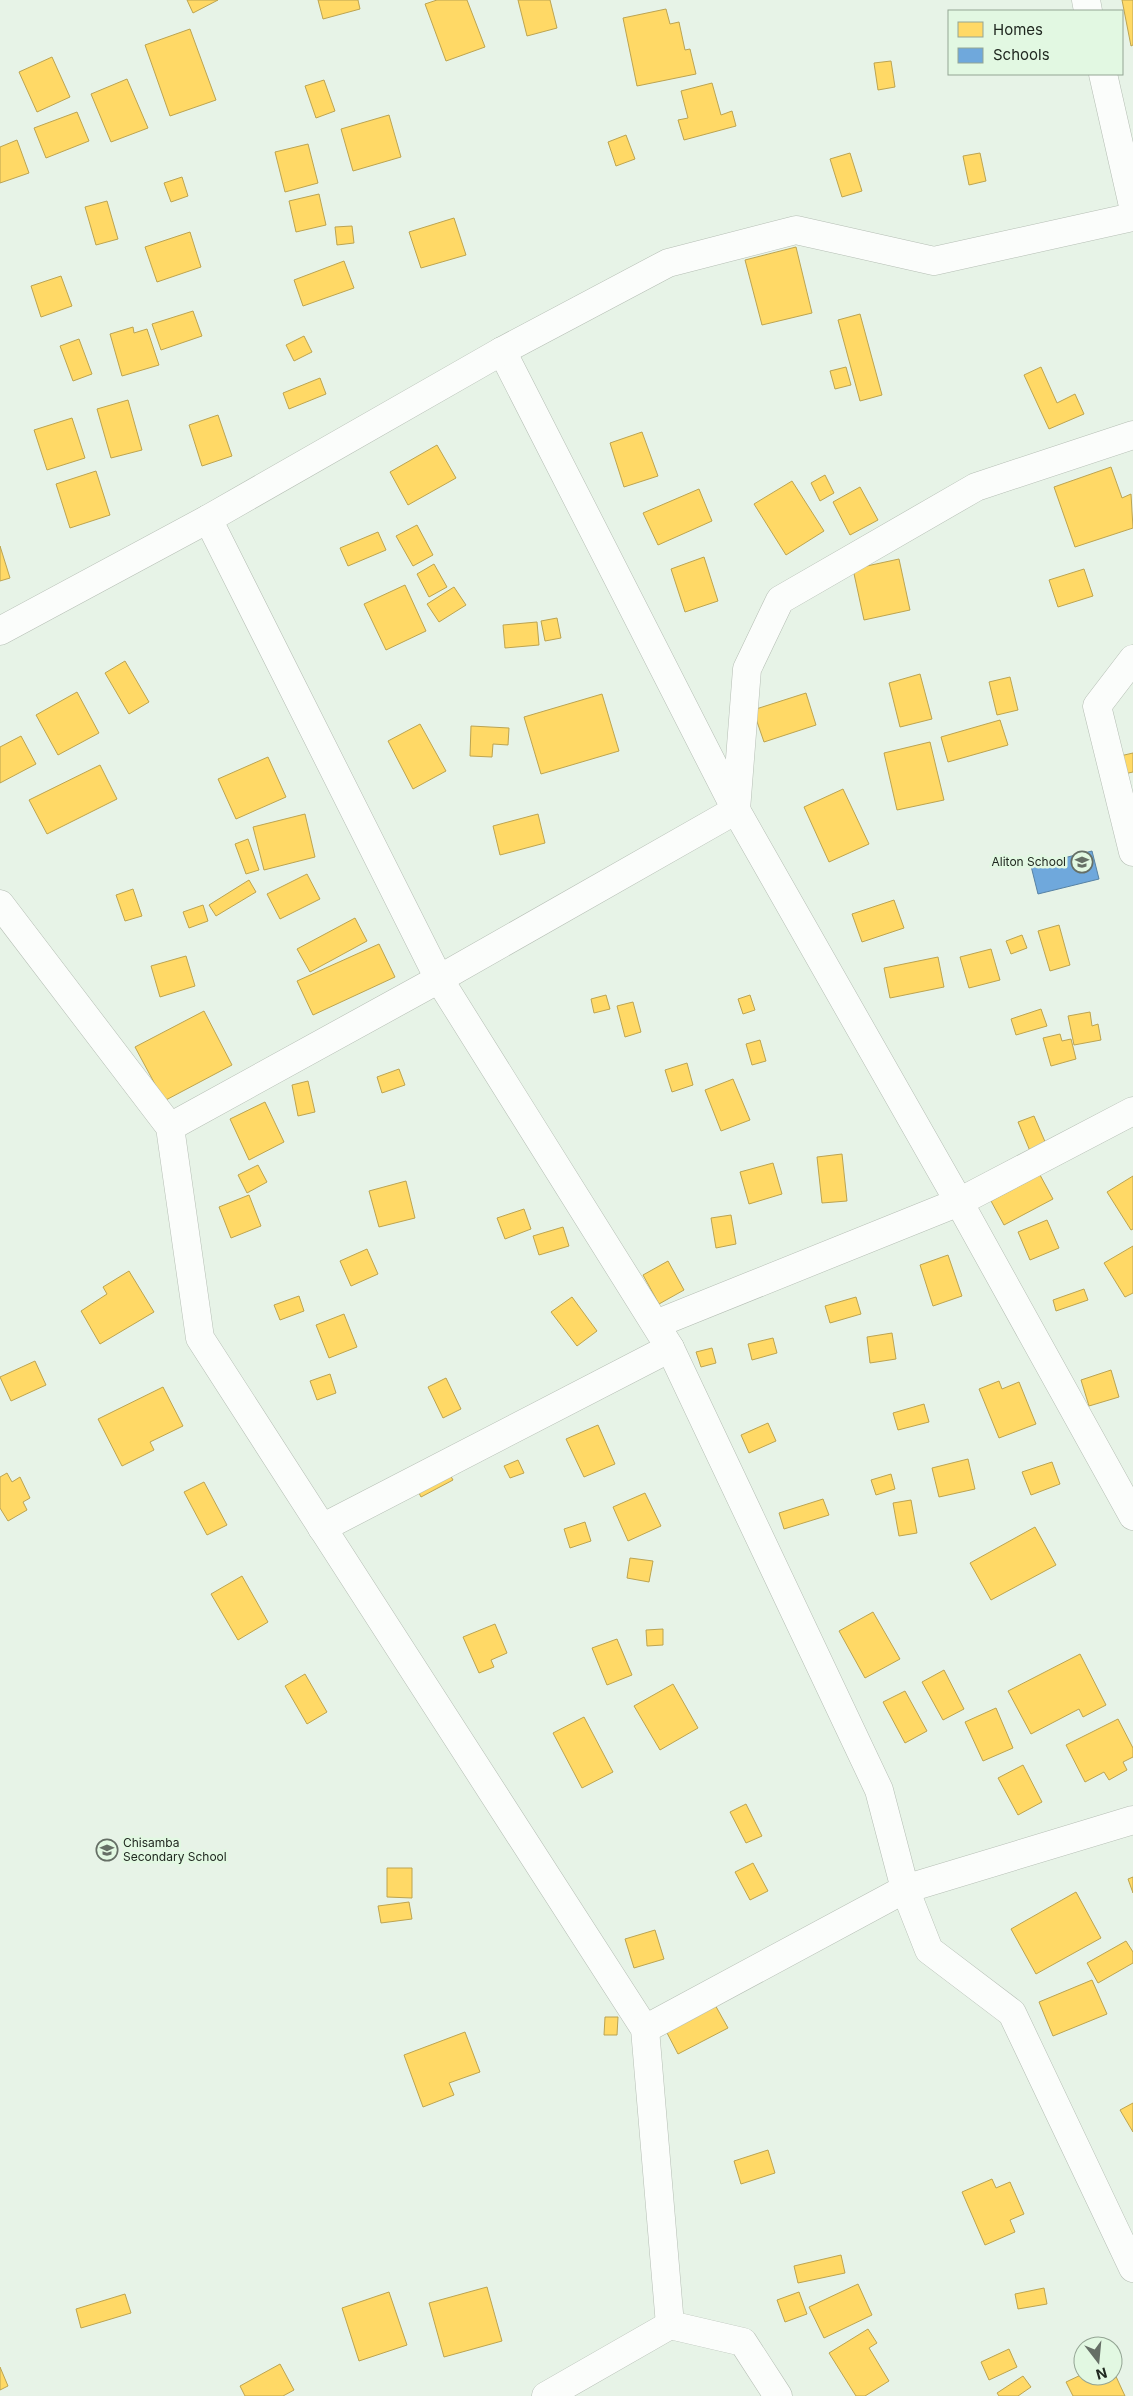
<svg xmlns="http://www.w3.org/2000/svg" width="1133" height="2396" font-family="Inter,sans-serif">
  <rect width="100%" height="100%" fill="#e7f3e7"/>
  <g fill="#ffd966" stroke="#bca451">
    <path d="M187,0H218L193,13Z"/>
    <path d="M318,0H358L360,9L323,19Z"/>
    <path d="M437,0H467L485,47L446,61L425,4Z"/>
    <path d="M518,0H550L557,28L527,36Z"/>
    <path d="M1122,0H1133V45L1131,46Z"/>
    <path d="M666,9L670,24L679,22L685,50L690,49L696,74L637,86L623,18Z"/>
    <path d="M190,29L216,100L170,116L145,45Z"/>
    <path d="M52,57L70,97L37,112L19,72Z"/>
    <path d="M891,61L895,87L878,90L874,63Z"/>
    <path d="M127,79L148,128L111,142L91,94Z"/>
    <path d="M324,80L335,111L316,118L305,86Z"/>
    <path d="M712,83L721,115L732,111L736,126L684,140L678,120L688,118L681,91Z"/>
    <path d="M77,112L89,141L46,158L34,128Z"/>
    <path d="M389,115L401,157L353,171L341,129Z"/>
    <path d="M626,135L635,159L616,166L608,142Z"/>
    <path d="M17,140L29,173L0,183V147Z"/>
    <path d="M308,144L318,183L285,192L275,152Z"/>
    <path d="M850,153L862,191L842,197L830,159Z"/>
    <path d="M980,153L986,181L969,185L963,156Z"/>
    <path d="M182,177L188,196L171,202L164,183Z"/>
    <path d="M319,194L326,225L296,232L289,201Z"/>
    <path d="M107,201L118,239L96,245L85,207Z"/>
    <path d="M454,218L466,255L421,268L409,232Z"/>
    <path d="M352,226L354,243L337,245L335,227Z"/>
    <path d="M190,232L201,267L157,282L145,247Z"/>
    <path d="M796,247L812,313L762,325L745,260Z"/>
    <path d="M344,261L354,288L303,306L294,280Z"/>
    <path d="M61,276L72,306L41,317L31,286Z"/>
    <path d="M193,311L202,336L161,350L152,324Z"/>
    <path d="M860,314L882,395L860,401L838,320Z"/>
    <path d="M133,327L134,333L147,329L159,365L122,376L110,334Z"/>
    <path d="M304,336L312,352L294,361L286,345Z"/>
    <path d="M79,339L92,374L73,381L60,346Z"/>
    <path d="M846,367L851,385L835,389L830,371Z"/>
    <path d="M1041,367L1057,403L1075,394L1084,414L1049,429L1024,375Z"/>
    <path d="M320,378L326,394L289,409L283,393Z"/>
    <path d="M128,400L142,450L111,458L97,409Z"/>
    <path d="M218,415L232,456L202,466L189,425Z"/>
    <path d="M72,418L85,458L47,470L34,430Z"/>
    <path d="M642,432L658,476L624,487L610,443Z"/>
    <path d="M437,445L456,478L408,505L390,472Z"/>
    <path d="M1111,467L1122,498L1131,494L1133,528L1075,547L1054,487Z"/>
    <path d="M96,471L110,515L70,528L56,484Z"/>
    <path d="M825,475L834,493L820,501L811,483Z"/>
    <path d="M792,481L824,531L786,555L754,504Z"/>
    <path d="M860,487L878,520L850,535L833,502Z"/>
    <path d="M699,489L712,521L658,545L643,513Z"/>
    <path d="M417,525L433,555L413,566L396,536Z"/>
    <path d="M378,532L386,550L348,566L340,548Z"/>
    <path d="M0,546L10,578L0,581Z"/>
    <path d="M704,557L718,601L685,612L671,569Z"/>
    <path d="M899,559L910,610L864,620L853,569Z"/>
    <path d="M434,564L447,587L429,597L417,574Z"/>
    <path d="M1084,569L1093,596L1058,607L1049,580Z"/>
    <path d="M405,585L426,631L386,650L364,604Z"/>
    <path d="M454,587L466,605L439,622L427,604Z"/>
    <path d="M557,618L561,638L545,641L541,621Z"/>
    <path d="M537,622L539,645L505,648L503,625Z"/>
    <path d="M125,661L149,702L129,714L105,673Z"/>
    <path d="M920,674L932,719L900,727L889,683Z"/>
    <path d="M1010,677L1018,710L997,715L989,682Z"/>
    <path d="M77,692L99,733L58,755L36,715Z"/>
    <path d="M806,693L816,725L764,742L753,710Z"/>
    <path d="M602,694L619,751L541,774L524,717Z"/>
    <path d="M1000,720L1008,745L948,762L941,737Z"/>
    <path d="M420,724L446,771L413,789L388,741Z"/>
    <path d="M471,726L509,728L508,745L493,744L492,757L470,756Z"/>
    <path d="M21,736L36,764L0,783V747Z"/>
    <path d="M930,742L944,800L897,810L884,753Z"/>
    <path d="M1133,753V772L1124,774L1120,756Z"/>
    <path d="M268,757L286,797L236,819L218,779Z"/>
    <path d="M100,765L117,799L47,834L29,800Z"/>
    <path d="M843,789L869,844L829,862L804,807Z"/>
    <path d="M305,814L315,857L264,870L253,827Z"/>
    <path d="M538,814L545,843L500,855L493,826Z"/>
    <path d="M248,839L259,870L246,874L235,844Z"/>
    <path d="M307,874L320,899L280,919L267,894Z"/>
    <path d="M249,880L256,892L216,916L209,905Z"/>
    <path d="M133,889L142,916L125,921L116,895Z"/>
    <path d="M894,900L904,928L862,942L852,914Z"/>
    <path d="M203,905L208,921L189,928L183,912Z"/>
    <path d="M355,918L367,941L310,972L297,949Z"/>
    <path d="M1059,925L1070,965L1050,971L1038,931Z"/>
    <path d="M1022,935L1027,948L1011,954L1006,941Z"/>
    <path d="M379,944L395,977L313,1015L297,981Z"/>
    <path d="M991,949L1000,980L969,988L960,957Z"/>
    <path d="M186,956L195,986L160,997L151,966Z"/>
    <path d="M938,957L944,987L890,998L884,968Z"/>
    <path d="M606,995L610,1009L594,1013L591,999Z"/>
    <path d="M750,995L755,1010L743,1014L738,999Z"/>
    <path d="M633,1002L641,1032L625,1037L617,1006Z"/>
    <path d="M1041,1009L1047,1026L1016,1035L1011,1019Z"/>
    <path d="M204,1011L232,1065L164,1101L135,1047Z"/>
    <path d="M1090,1012L1092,1026L1098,1024L1101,1040L1074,1045L1068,1016Z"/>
    <path d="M1060,1034L1062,1041L1071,1039L1076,1059L1051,1066L1043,1038Z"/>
    <path d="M760,1040L766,1061L752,1065L746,1044Z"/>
    <path d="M687,1063L693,1085L672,1092L665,1070Z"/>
    <path d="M399,1069L405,1085L382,1093L377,1077Z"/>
    <path d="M733,1079L750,1120L721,1131L705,1090Z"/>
    <path d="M308,1081L315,1112L298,1116L292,1085Z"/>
    <path d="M265,1102L284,1142L249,1160L230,1119Z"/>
    <path d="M1034,1116L1046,1144L1030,1151L1018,1122Z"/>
    <path d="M842,1154L847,1201L822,1203L817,1157Z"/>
    <path d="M773,1163L782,1194L749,1204L740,1172Z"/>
    <path d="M258,1165L267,1182L247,1193L238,1175Z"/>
    <path d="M1040,1175L1053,1199L1004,1225L991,1201Z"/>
    <path d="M1133,1176V1229L1131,1230L1107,1192Z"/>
    <path d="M406,1181L415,1218L379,1227L369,1191Z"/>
    <path d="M249,1195L261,1226L231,1238L219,1207Z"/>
    <path d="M524,1209L531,1229L505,1239L497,1218Z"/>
    <path d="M731,1215L736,1244L716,1248L711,1218Z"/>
    <path d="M1047,1220L1059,1248L1030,1260L1018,1232Z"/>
    <path d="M563,1227L569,1246L539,1255L533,1236Z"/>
    <path d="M1133,1246V1293L1125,1297L1104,1263Z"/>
    <path d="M367,1249L378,1274L351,1286L340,1261Z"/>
    <path d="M948,1255L962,1296L933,1306L920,1265Z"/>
    <path d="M668,1261L684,1290L659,1304L643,1275Z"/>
    <path d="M129,1271L154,1312L100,1344L81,1311L107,1294L103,1287Z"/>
    <path d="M1084,1289L1088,1300L1056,1311L1053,1300Z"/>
    <path d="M299,1296L304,1311L280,1320L274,1305Z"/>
    <path d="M572,1297L597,1331L577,1346L551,1312Z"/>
    <path d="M856,1297L861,1314L830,1323L825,1306Z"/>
    <path d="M344,1314L357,1347L329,1358L316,1325Z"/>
    <path d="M892,1333L896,1359L870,1363L867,1337Z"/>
    <path d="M773,1338L777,1353L752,1360L748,1344Z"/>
    <path d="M712,1348L716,1363L701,1367L696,1352Z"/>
    <path d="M35,1361L46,1385L11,1401L0,1377Z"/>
    <path d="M1111,1370L1119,1397L1089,1406L1081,1380Z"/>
    <path d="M330,1374L336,1393L317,1400L310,1381Z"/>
    <path d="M446,1378L461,1409L443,1418L428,1387Z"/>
    <path d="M999,1381L1002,1389L1019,1382L1036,1424L999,1438L979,1389Z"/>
    <path d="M163,1387L183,1426L150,1442L154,1450L122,1466L98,1419Z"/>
    <path d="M924,1404L929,1422L898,1430L893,1413Z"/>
    <path d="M768,1423L776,1441L749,1453L741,1435Z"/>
    <path d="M598,1425L615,1464L584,1477L566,1439Z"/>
    <path d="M968,1459L975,1489L939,1497L932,1468Z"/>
    <path d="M518,1460L524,1473L510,1478L504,1466Z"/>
    <path d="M1052,1462L1060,1484L1031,1495L1022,1472Z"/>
    <path d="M445,1466L453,1480L421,1497L414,1483Z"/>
    <path d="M7,1473L12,1482L20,1477L30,1498L23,1502L27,1510L8,1521L0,1508V1477Z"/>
    <path d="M891,1474L895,1489L876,1495L871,1480Z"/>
    <path d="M204,1482L227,1525L207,1535L184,1492Z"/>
    <path d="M645,1493L661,1526L628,1541L613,1507Z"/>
    <path d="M823,1499L829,1515L784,1529L779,1513Z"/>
    <path d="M911,1500L917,1533L899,1536L893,1503Z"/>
    <path d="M585,1522L591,1541L570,1548L564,1529Z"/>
    <path d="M1035,1527L1056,1565L991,1600L970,1563Z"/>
    <path d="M630,1558L653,1561L649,1582L627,1578Z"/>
    <path d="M242,1576L268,1622L238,1640L211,1594Z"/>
    <path d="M873,1612L900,1659L865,1678L839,1631Z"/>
    <path d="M495,1624L507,1653L491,1660L494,1667L479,1673L463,1637Z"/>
    <path d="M663,1629V1645L647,1646L646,1630Z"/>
    <path d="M617,1639L632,1675L607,1685L592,1648Z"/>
    <path d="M1080,1654L1106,1705L1083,1717L1079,1709L1031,1734L1008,1691Z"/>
    <path d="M944,1670L964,1709L943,1720L922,1682Z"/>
    <path d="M305,1674L327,1712L307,1724L285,1686Z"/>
    <path d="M673,1684L698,1728L660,1750L634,1706Z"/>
    <path d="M905,1691L927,1731L905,1743L883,1702Z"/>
    <path d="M996,1708L1013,1748L983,1761L965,1722Z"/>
    <path d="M584,1717L613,1772L582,1788L553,1733Z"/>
    <path d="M1118,1719L1133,1748V1757L1123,1762L1127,1770L1109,1780L1104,1772L1085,1782L1066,1745Z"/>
    <path d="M1023,1765L1042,1802L1018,1815L998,1778Z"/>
    <path d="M746,1804L762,1836L746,1843L730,1812Z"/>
    <path d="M753,1863L768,1891L750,1900L735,1872Z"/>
    <path d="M387,1868H412V1898L387,1897Z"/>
    <path d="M1133,1877V1893L1128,1879Z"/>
    <path d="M1076,1892L1101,1938L1036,1974L1011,1929Z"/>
    <path d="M409,1902L412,1919L381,1923L378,1906Z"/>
    <path d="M655,1930L664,1959L634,1968L625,1939Z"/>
    <path d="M1126,1941L1133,1952V1963L1098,1983L1087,1963Z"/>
    <path d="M1092,1980L1107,2014L1053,2036L1039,2002Z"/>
    <path d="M714,2003L728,2028L678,2054L665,2029Z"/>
    <path d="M605,2017H618L617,2035H604Z"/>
    <path d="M465,2032L480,2072L449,2083L454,2095L423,2107L404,2055Z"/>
    <path d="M1133,2103V2132L1120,2110Z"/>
    <path d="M768,2150L775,2173L741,2184L734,2161Z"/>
    <path d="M992,2179L996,2188L1010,2182L1024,2214L1010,2220L1015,2232L985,2245L962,2192Z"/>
    <path d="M841,2255L845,2273L798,2283L794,2266Z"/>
    <path d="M858,2284L872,2315L824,2338L809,2307Z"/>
    <path d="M487,2287L502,2341L444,2357L429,2303Z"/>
    <path d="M1044,2288L1047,2304L1018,2309L1015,2294Z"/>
    <path d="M389,2292L407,2345L359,2361L342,2308Z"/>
    <path d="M799,2292L807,2314L785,2322L777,2300Z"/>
    <path d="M125,2294L131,2313L81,2328L76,2309Z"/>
    <path d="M868,2329L877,2343L869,2348L889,2381L865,2396H856L829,2353Z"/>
    <path d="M1009,2349L1017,2367L989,2380L981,2362Z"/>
    <path d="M280,2364L294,2390L283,2396H245L240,2386Z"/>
    <path d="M0,2367L8,2386L0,2390Z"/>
    <path d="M1113,2370L1125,2396H1073L1066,2382L1083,2374V2376H1113Z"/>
    <path d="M1023,2376L1031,2387L1018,2396H999L997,2393Z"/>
  </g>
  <path fill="#6fa8dc" stroke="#5782a4" d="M1092,851L1099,879L1038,894L1031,866Z"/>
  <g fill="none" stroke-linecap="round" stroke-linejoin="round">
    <g stroke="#b5beb4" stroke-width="29">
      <g id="street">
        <path d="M1086,0L1088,11"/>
        <path d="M1103,74L1133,206"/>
        <path d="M502,351L736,810L959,1202L1133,1516"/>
        <path d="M208,519L439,979L670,1348L879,1790L905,1889L929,1950L1012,2013L1133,2268"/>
        <path d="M0,631L208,519L502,351L668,263L796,230L934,261L1133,217"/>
        <path d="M1133,659L1097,706L1133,852"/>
        <path d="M0,904L170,1127L200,1338L645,2029L670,2325"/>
        <path d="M170,1127L439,979L736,810L747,669L780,600L976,487L1133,435"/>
        <path d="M656,1324L959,1202L1133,1111"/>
        <path d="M322,1528L670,1348"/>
        <path d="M645,2029L905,1889L1133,1820"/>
        <path d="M546,2396L670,2325L743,2342L778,2396"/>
      </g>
    </g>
    <use href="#street" stroke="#fbfdfb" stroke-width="28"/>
  </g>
  <defs>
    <g id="school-ring" transform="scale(1.125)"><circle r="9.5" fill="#e2f8e2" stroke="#666f66" stroke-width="1.5"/><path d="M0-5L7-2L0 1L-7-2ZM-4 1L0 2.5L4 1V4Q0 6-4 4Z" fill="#666f66"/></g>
  </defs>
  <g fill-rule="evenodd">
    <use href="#school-ring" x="1082" y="862"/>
    <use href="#school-ring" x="107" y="1850"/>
  </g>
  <g text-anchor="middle" stroke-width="5" stroke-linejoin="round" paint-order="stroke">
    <g font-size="12" fill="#202820" stroke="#e2f8e2" text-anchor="end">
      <text x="1066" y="866">Aliton School</text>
      <text x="123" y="1847" text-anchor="start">Chisamba<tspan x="123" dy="14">Secondary School</tspan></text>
    </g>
  </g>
  <rect x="948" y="10" width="175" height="65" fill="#e2f8e2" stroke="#94a594"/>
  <rect x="958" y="22" width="25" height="15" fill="#ffd966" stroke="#94a594"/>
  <text x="993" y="35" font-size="15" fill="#202820">Homes</text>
  <rect x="958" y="48" width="25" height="15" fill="#6fa8dc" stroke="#94a594"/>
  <text x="993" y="60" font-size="15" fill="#202820">Schools</text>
  <g transform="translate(1098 2361) rotate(164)"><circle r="24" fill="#e2f8e2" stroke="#94a594"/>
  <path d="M0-4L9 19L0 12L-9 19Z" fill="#666f66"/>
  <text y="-8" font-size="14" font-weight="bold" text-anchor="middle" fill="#202820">N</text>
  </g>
</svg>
